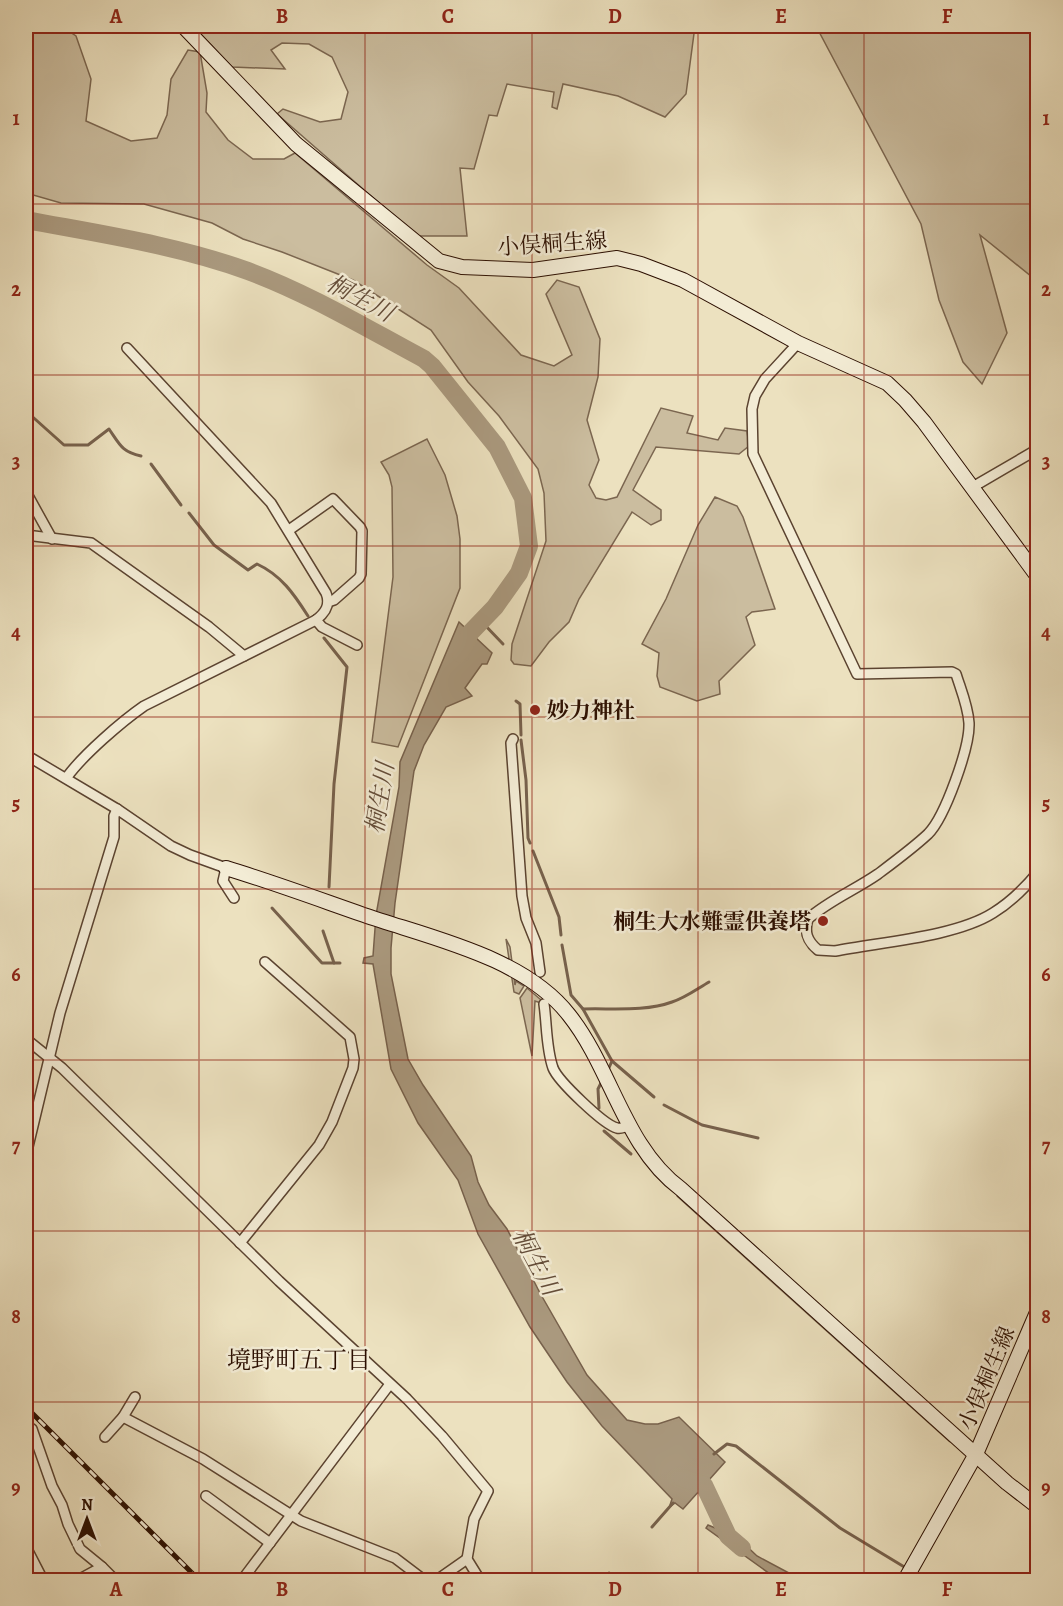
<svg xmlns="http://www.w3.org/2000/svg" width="1063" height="1606" font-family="Alegreya,'Noto Serif JP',serif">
  <rect width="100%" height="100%" fill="#ece1bf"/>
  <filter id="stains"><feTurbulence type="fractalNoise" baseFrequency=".00333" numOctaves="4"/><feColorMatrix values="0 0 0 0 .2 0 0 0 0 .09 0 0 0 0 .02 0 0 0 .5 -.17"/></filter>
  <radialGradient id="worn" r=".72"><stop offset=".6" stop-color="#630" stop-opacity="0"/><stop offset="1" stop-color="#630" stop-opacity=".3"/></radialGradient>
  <g fill="#cbbd9f" stroke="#7b6650" stroke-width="1.5">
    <path d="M26,26H61L76,36L91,79L86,121L131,141L157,138L167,115L171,79L188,50L200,52L207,93L206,112L228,140L253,159H284L295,153L427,265L459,288L521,355L554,366L572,355L546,294L557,280L579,287L600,339L598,377L587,420L599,460L589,485L596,498L606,500L617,497L661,408L693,416L687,433L718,440L725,428L747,431L749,446L739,454L656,447L633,490L661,510V520L651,525L632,512L579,599L569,622L549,642L531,666L514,664L511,660L512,644L546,541L544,493L538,469L499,416L468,382L431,330L353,280L282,252L243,239L212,223L144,204L61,203L26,193Z"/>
    <path d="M193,26H695L686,94L665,117L618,96L563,84L557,109L552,107L554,92L507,84L497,116L489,115L474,169L460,168L467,236H417L277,114L283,109L320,122L341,119L348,92L332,57L309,44L282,43L271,50L285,69L232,67Z"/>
    <path d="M816,26H1037V281L980,235L1007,333L982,384L963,362L939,300L921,224Z"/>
    <path d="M427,439L445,475L457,516L460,539V588L398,747L372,742L393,577L392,487L389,475L381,462Z"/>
    <path d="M715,497L737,506L743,517L775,609L752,612L746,617L755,645L719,681L720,694L697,701L660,687L657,676L659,653L642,644L666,599L698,525Z"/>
    <path d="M506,939L510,947L515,985L516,981L524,986L519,994L514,992Z"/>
    <path d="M527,988L547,1005L535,1001L532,1056L520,998Z"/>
  </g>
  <g fill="#aa997e" stroke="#77614c" stroke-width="1.5">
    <path d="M459,622L492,653L487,664H482L465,688L472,696L446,707L424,745L414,771L395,903L391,948V974L408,1059L423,1085L471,1156L478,1182L489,1205L507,1229L540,1293L587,1375L627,1420L645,1424H658L679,1417L725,1462L683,1509L675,1503L671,1506L670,1505L672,1499L602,1426L567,1382L530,1327L478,1234L458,1180L418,1123L391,1069L373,964L363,963L364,958L373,956L376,915L399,787L400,762Z"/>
    <path d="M708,1525L737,1537L757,1556L802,1580L777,1579L706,1528Z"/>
  </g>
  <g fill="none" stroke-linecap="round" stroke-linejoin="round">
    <g stroke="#77614c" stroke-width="3">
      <path d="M26,411L64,445H88L109,429C120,445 122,452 141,456"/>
      <path d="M151,464L181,505"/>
      <path d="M189,513L214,545L248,570L257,564C281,575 294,594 308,616"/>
      <path d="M481,621L503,644"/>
      <path d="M324,638L347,667L334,784L329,887"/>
      <path d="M516,701L520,704L521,735"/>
      <path d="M521,740L526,780L528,838L530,843"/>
      <path d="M533,851L559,917L561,935"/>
      <path d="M272,908L322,963H340"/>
      <path d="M323,931L334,963"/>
      <path d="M562,945L571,995L583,1009L612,1061L608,1070"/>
      <path d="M583,1009C611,1008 645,1012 672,1002C685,998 697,989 709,982"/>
      <path d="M612,1061L654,1097"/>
      <path d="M664,1105L702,1125L758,1138"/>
      <path d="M599,1108L598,1089L602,1081"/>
      <path d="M604,1131L631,1154"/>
      <path d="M678,1196L950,1441"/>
      <path d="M714,1454L727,1444L736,1446L840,1528L906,1568"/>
      <path d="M652,1527L673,1503"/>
      <path d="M914,1573L925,1580"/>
      <path d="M603,1580L609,1573"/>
    </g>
    <g stroke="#aa997e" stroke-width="18">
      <path d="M26,220C100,234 176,245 248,271C310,294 366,328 424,359L432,366L497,447L523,498L529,546L519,573L495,607L470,633L461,654"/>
      <path d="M682,1478L704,1485L728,1536L742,1548"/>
    </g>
    <g stroke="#5b4330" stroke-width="12">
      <g id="street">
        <path d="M798,343L765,379L755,396L752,409L753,454L857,674L952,672L956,674C961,690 968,706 969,723C970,747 945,817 928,834C913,848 894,862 878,874C855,890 828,901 808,919C804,932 807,941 818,950L835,951C880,942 955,937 993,913C1011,902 1025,888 1038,872"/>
        <path d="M971,488L1038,449"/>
        <path d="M26,492L52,539"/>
        <path d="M289,530L333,499L360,527L362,531L361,574L359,578L334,600L328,602"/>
        <path d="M26,535L91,543L209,627L244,656"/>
        <path d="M316,620L322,627L357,645"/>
        <path d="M513,739L511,743L522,896L526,918L536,943L540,972"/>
        <path d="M26,755L117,809L171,846L190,855L226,868L223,881L234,898"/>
        <path d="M67,777C83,755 121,722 144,706L316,620C325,613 331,605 326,593L271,503L127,348"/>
        <path d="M544,1004C547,1025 546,1048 553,1068C558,1081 604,1125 617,1128C622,1129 626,1127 630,1125"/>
        <path d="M26,1039L62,1068L279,1281L407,1399L442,1436L488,1491L474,1519L467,1559L480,1580"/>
        <path d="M26,1155L60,1013L114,837V816L117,809"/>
        <path d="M240,1243L319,1145L332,1122L353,1068L354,1059L350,1037L265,962"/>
        <path d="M123,1417L203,1459L301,1521L395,1558L424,1580"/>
        <path d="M26,1425L32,1429L33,1432L52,1486L62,1505L68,1524L80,1549L102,1567L115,1580"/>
        <path d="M105,1437L123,1417L135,1397"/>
        <path d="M206,1496L270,1543"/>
        <path d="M26,1547L43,1580"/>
        <path d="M78,1580L102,1567"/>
        <path d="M242,1580L390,1384"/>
        <path d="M437,1580L467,1559"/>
      </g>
    </g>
    <g stroke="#2b0e00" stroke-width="16">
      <g id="secondary">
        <path d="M183,26L296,144L439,261L462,267L533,270L617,258L641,264L683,280L798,343L887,383L905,400L924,422L1038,577"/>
        <path d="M226,868C272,882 318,899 364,915C431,938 524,957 569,1015C612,1069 624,1147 681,1189L1007,1483L1038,1507"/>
        <path d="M905,1580L976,1454L1038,1310"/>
      </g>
    </g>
    <use href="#street" stroke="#f3ecd5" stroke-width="9"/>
    <use href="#secondary" stroke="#f3ecd5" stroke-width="14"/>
    <g stroke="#2b0e00" stroke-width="5">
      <path id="rail" d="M26,1407L199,1580"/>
    </g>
    <use href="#rail" stroke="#f3ecd5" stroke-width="3" stroke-dasharray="9" stroke-linecap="butt"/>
  </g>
  <path fill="none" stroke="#8f2418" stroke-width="1.5" stroke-opacity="0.55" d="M199,26V1580M365,26V1580M532,26V1580M698,26V1580M864,26V1580M26,204H1038M26,375H1038M26,546H1038M26,717H1038M26,889H1038M26,1060H1038M26,1231H1038M26,1402H1038"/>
  <g fill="#8f2418" stroke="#f3ecd5" stroke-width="2">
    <circle cx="535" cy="710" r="6"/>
    <circle cx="823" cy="921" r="6"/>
  </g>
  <g text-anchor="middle" stroke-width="5" stroke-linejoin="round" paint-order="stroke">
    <g font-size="22" fill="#2b0e00" stroke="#f3ecd5">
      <text transform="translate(552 243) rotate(-4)" y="8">小俣桐生線</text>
      <text transform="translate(986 1378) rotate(-67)" y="8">小俣桐生線</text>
    </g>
    <g font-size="22" font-weight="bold" fill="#2b0e00" stroke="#f3ecd5" text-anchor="start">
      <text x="547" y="718">妙力神社</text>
      <text x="811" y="929" text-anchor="end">桐生大水難霊供養塔</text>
    </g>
    <g font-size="24" font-style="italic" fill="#644d39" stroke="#f3ecd5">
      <text transform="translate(360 298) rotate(28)" y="8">桐生川</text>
      <text transform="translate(380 798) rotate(-81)" y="8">桐生川</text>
      <text transform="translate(536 1262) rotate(62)" y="8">桐生川</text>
    </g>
    <g font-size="24" fill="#2b0e00" stroke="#f3ecd5">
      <text x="299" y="1368">境野町五丁目</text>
    </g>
  </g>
  <rect width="1063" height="1606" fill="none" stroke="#ece1bf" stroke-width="66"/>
  <g transform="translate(87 1519)" stroke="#f3ecd5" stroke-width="4.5" paint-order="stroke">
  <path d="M0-4.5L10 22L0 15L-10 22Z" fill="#2b0e00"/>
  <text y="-9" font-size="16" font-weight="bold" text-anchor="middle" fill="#2b0e00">N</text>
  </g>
  <rect x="33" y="33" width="997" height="1540" fill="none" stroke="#8f2418" stroke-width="2"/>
  <g font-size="20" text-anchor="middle" font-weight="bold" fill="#8f2418">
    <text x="116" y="23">A</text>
    <text x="282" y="23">B</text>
    <text x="448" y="23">C</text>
    <text x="615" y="23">D</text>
    <text x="781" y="23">E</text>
    <text x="947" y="23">F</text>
    <text x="16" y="125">1</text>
    <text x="1046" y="125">1</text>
    <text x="16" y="296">2</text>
    <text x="1046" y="296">2</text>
    <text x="16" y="468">3</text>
    <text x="1046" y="468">3</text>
    <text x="16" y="639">4</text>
    <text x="1046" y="639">4</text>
    <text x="16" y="810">5</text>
    <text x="1046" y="810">5</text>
    <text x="16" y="981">6</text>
    <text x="1046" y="981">6</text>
    <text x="16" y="1152">7</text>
    <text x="1046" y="1152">7</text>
    <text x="16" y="1323">8</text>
    <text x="1046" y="1323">8</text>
    <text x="16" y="1494">9</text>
    <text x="1046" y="1494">9</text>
    <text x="116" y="1596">A</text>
    <text x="282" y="1596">B</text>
    <text x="448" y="1596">C</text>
    <text x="615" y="1596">D</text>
    <text x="781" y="1596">E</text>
    <text x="947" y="1596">F</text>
  </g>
  <rect width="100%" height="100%" filter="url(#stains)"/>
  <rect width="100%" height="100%" fill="url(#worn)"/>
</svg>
